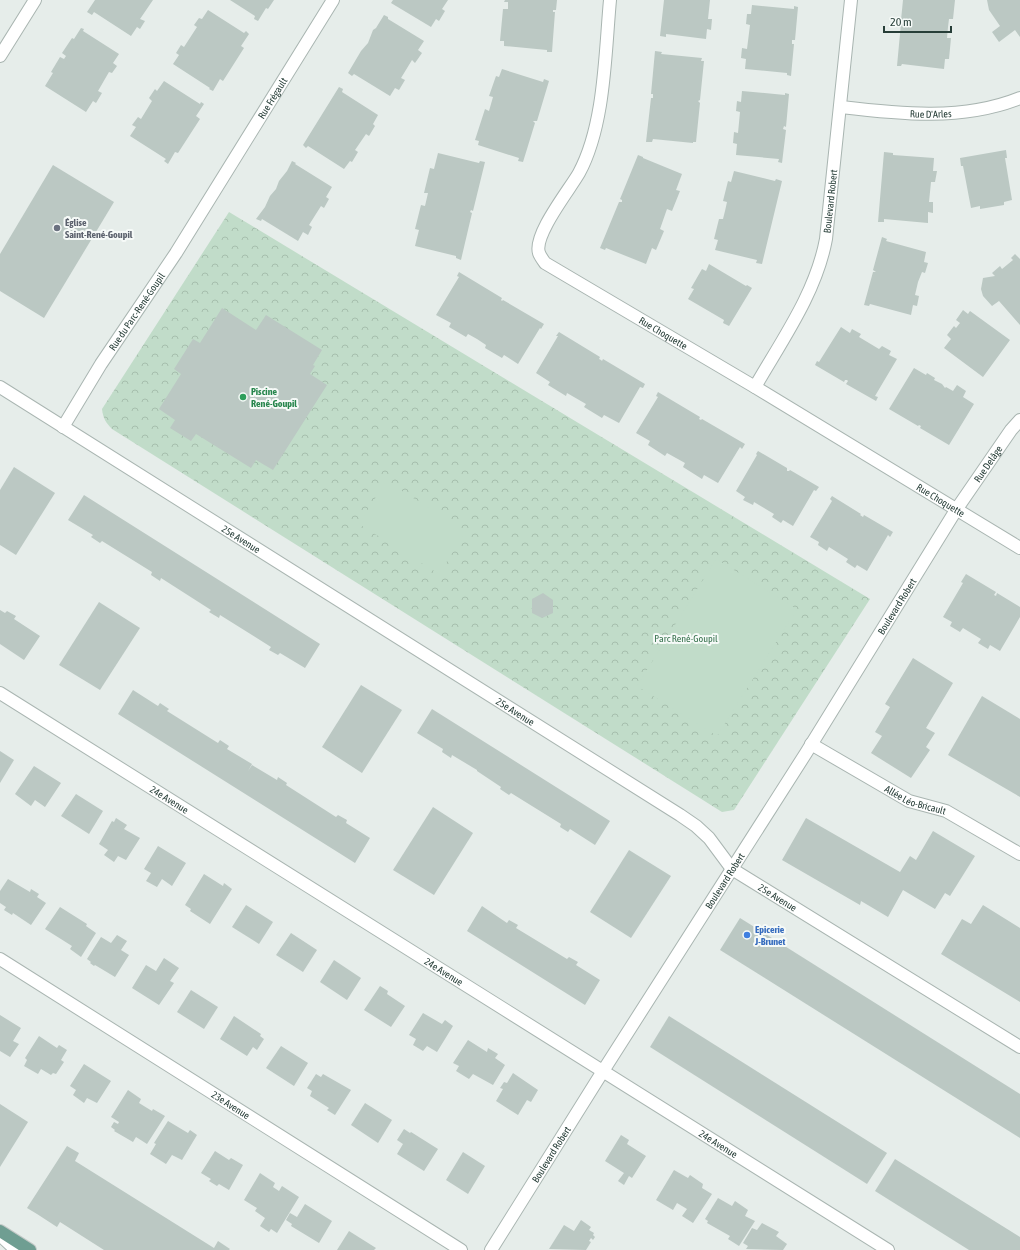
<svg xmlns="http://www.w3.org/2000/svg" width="1020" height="1250" font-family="'Asap Condensed',sans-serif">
  <defs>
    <pattern id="forest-crowns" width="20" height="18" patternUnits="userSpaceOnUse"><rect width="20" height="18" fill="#c1dcc9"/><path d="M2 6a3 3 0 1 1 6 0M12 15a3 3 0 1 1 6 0" fill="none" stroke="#a6bead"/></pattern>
  </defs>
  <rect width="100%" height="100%" fill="#e6edea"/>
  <path fill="url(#forest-crowns)" d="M229,212L870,599L734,810L722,812L112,429C106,423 103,418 102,409Z"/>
  <g fill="#c1dcc9">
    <path d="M386,481L466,531L439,574L359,524Z"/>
    <path d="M716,559L797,609L717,736L637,686Z"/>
  </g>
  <g fill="#bbc8c3">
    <path d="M95,0H153L140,19L145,21L140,29L137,27L131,36L94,12L92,15L87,12Z"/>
    <path d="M230,0H274L268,9L266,8L258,21L254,19L255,16Z"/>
    <path d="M393,0H448L442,9L445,11L439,21L436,19L431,27L391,3Z"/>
    <path d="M505,0H557L556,10H553V12H555L552,52H547V50L504,46V41H500L503,9H508V2H504Z"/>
    <path d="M664,0H710L708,19H712L711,30L707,29L706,39L666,34V37L660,36Z"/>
    <path d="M903,0H955L953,19H949L948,27L947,38H951L949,59H945L944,69L902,64L901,66H897L901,23L903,24L904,22V21L901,20Z"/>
    <path d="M987,0H1020V37L1015,30L999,42L992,32L1000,26L989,10Z"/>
    <path d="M752,5L794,9V6L798,7L795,40H792V44H794L791,76L787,75V73L745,69L746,59L741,58L742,48L747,49L750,25L746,24L747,14H751Z"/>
    <path d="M208,10L244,33L246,31L249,34L241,46L244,48L223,81L220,79L213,91L209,89L210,88L173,64L179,55L176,53L181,45L184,47L197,27L194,25L199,18L202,19Z"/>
    <path d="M384,15L388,17V19L424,41L418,50L422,53L415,63L412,60L401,78L405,80L399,90L395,88L390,96L354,74L352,76L348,73L361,51L368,43L373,30L376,28Z"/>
    <path d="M81,28L84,29L83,31L119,54L113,63L117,66L112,73L109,72L98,91L102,93L96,103L93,101L86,112L45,86L53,73L51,72L60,57L64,59L66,56L62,53L72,38L74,39Z"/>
    <path d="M655,51L662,52L661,54L702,58L701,61H704L700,100L698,101L700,103L696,142H693V143L653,139L652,142H646L651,98H653V94H651Z"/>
    <path d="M502,69L543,82L544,79L549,81L537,121H533L535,123L523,162L518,161L519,158L478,145L479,141L475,140L485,109L489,111L493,97L489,96L496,76L499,77Z"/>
    <path d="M164,81L200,104L201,102L204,104L196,116L200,119L178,153L175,152L168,164L164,161L166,159L130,136L136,127L132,125L138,117L141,119L152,101L149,98L155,89L157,91Z"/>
    <path d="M339,87L343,89L342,92L378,115L373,124L375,126L369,136L366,134L355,150L358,152L352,162L350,161L344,169L308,146L306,148L303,145Z"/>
    <path d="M742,91L785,95V93L789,94L786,127L784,126L783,129L786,130L782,163L778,162L779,159L736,155L737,144L733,143L734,132L738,133L740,112L736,111L737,101L741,102Z"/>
    <path d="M1006,150L1007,158H1005L1012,200L1004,202V205L980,209V206L971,208L963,166H961L960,158Z"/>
    <path d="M884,152L893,153V155L934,158L933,171H937L935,182H931L929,202H933V213L928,212V223L884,219V222H878Z"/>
    <path d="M438,153L479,163L480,161L485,162L473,211L471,210L470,212L472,213L461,260L456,258V256L415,246L419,230L415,229L421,205L425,206L428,193H424L430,168L434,169Z"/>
    <path d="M638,155L643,157V158L682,174L676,190L680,191L672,211L667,209L660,229L664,231L656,250L652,248L646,264L606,248L605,250L600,248L619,202H622V200L620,199Z"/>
    <path d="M292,161L296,163L295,164L332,187L326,197L329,199L324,208L321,206L309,225L312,227L308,235L303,232L298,241L262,219L261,221L256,219L265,207L270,196L276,189L279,181L287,171Z"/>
    <path d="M53,165L114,202L44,318L0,291V254Z"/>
    <path d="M734,171L775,181L776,179L782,181L762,264L756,263L757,260L715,250L718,240L714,239L719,219H723L725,211L727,202L723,201L728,181L731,182Z"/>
    <path d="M882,237L887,239L886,241L926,252L924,262L928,263L925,273L922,272L918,282L915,295L919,296L917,306L913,305L911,315L870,304L869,306L864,305L873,272H876L873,270Z"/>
    <path d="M1015,254L1020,259V325L999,301L992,306L983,296L981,289L983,278L995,276L992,273L1000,266L1002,269L1013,260L1011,258Z"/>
    <path d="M709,264L746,286L747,285L752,288L729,326L723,323L724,320L688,299L694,289L691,288L702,269L706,271Z"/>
    <path d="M459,272L502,298L501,300L502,301L503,300L544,324L541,329L540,328L518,364L504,355L502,358L485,348L486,345L477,339L468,334L466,337L449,327L451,323L436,315L459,277L457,276Z"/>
    <path d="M222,308L256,330L266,315L322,350L313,365L315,366L310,374L327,385L273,470L256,460L251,468L196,434L191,441L170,428L175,420L159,409L181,374L174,369L193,339L200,343Z"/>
    <path d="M963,310L968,314L970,311L1010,340L983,377L944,348L951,339L947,335L954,326L956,328L960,323L956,320Z"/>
    <path d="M841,327L850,333L852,329L861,334L859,337L879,349L882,346L891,351L889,355L897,359L875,396L878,397L876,401L846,384L848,381L847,380H845L844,382L815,365L817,361L819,362Z"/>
    <path d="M559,332L600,357L599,359L601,360L602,361L603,359L645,384L643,388L640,387L619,423L604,415L602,418L584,407L586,404L567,393L566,396L548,385L550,382L536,373L558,336H556Z"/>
    <path d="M914,368L926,375L927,373L935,378L934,380L942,384L945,388L946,387L953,391L957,385L966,391L963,397L974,404L949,445L920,428L921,426L919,425L918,426L889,409Z"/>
    <path d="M658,392L700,417L699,419L701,420L702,419L745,444L742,449L740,447L718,483L704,475L702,479L683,467L685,463L667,453L665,456L648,445L650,441L636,433L658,397L656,396Z"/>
    <path d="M758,451L787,468V471H789L790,470L819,487L816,491L814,490L793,526L783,520L781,523L772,517L774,514L754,502L753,505L743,500L745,497L736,491L757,455L756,454Z"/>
    <path d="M14,467L55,493L16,555L0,545V490Z"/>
    <path d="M84,495L320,644L305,668L280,653L278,655L269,650L271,647L220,615L219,618L209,612L211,610L161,578L160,581L151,575L152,572L102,541L100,543L91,537L93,535L68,520Z"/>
    <path d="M832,496L861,514L860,515L863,517L864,515L893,532L890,537L888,535L867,571L857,565L855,568L846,562L848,559L829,547L827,551L818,545L819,542L810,537L832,501L830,499Z"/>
    <path d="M966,574L996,592L994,595L996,596L997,593L1020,607V617L1000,651L990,645L988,649L978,643L981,639L963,628L960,632L950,626L952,622L943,617L963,583L961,582Z"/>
    <path d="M543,593L553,600V613L542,618L532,613V599Z"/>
    <path d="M99,602L140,628L100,690L59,665Z"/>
    <path d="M0,610L5,613L7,611L16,616L14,619L40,636L24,660L0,644Z"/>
    <path d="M913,658L953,683L926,728L935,733L926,747L930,750L911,778L871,753L882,736L875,732L890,707L885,704Z"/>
    <path d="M361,685L402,710L362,773L322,747Z"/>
    <path d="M133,690L158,706L160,703L169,709L167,711L218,743L220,740L229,746L227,749L252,764L248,771L252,765L277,780L278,777L287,783L286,785L336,817L338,815L347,820L346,823L370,838L355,863L118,714Z"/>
    <path d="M982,696L1020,719V797L948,755Z"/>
    <path d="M432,709L610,821L595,845L570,829L568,832L560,827L561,824L511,793L509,795L500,789L501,787L477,771V770L452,755L451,758L442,752L443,749L417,733Z"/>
    <path d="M0,751L14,760L0,783Z"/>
    <path d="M34,766L61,783L45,807L35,800L31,806L15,794Z"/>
    <path d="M76,794L103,811L89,834L61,816Z"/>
    <path d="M433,807L473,833L434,895L393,870Z"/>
    <path d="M116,818L127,825L124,829L140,838L126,860L118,856L114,862L104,855L108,850L99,844L112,821L114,822Z"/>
    <path d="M806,818L900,872L910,856L916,860L933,831L975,856L950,896L945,893L935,909L903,890L888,917L861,901L860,905L782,860Z"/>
    <path d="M158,846L186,863L172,886L162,879L157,887L146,881L151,873L144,869Z"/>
    <path d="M629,850L671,876L631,938L590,912Z"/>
    <path d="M204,874L223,886L224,883L232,889L210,924L190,911L191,909L185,905Z"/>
    <path d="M8,879L30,892L31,889L39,894L37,897L46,903L31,925L13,913L12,915L4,910L6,907L0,903V891Z"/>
    <path d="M246,905L273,922L259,944L232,927Z"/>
    <path d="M983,905L1020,928V1002L941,954L962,919L971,924Z"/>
    <path d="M482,906L507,923L509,920L518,925L516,928L567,959L569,957L578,962L576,965L600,980L585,1005L467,931Z"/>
    <path d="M60,907L87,924L86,926L96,933L81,957L70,949L72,946L45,929Z"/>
    <path d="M740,918L1020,1094V1138L720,950Z"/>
    <path d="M291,933L317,950L303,972L276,955Z"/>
    <path d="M117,935L127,941L121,950L129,955L115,977L95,965L94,966L90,963L91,962L87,959L101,937L111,943Z"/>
    <path d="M164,958L179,968L170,981L174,983L159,1005L132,988L146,965L156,971Z"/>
    <path d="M334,960L361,978L347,1000L320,982Z"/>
    <path d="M380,986L388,991L387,994L405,1006L391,1027L364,1010Z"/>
    <path d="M191,990L218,1007L204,1029L177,1012Z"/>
    <path d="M423,1013L442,1024L445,1020L453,1026L437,1052L427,1046L423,1051L413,1045L416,1039L409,1035Z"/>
    <path d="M0,1015L21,1028L13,1041L19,1044L10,1057L0,1051Z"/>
    <path d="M234,1016L261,1034L260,1036L264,1039L257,1050L253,1047L247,1056L220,1039Z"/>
    <path d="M669,1016L887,1153L867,1184L650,1047Z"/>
    <path d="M39,1036L57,1048L59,1045L67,1050L61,1060L64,1062L56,1074L53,1073L51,1075L41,1069L38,1074L24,1066L27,1060L25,1058Z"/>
    <path d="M468,1040L487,1052L488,1048L498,1054L495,1058L505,1065L493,1085L473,1074L469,1079L456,1071L459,1066L453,1063Z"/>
    <path d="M281,1046L308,1063L294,1086L266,1068Z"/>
    <path d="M84,1064L111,1081L97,1103L87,1098L84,1103L73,1095L76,1090L70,1086Z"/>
    <path d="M513,1073L538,1090L531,1102L527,1100L518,1115L496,1101L503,1089L500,1088L504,1082L507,1083Z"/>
    <path d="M316,1074L321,1077L323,1074L351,1090L335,1115L327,1110L329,1108L310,1096L312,1091L307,1088Z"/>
    <path d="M128,1090L141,1099L139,1103L152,1111L153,1109L165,1116L147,1144L136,1137L133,1142L114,1131L115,1130L111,1127L114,1122L118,1124L119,1122L111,1117Z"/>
    <path d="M365,1103L392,1120L378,1143L351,1125Z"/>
    <path d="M0,1104L28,1122L0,1167Z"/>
    <path d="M168,1121L188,1133L190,1130L197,1135L182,1160L172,1155L166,1164L150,1154L156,1144L154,1143Z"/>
    <path d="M404,1129L410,1133L411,1132L438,1149L424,1171L397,1154L403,1144L397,1140Z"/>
    <path d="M621,1135L629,1140L627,1144L646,1156L632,1178L629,1176L624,1185L618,1181L624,1173L605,1161Z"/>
    <path d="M67,1146L79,1153L75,1161L214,1248L218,1241L230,1249L229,1250H104L60,1222L57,1227L37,1214L27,1208Z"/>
    <path d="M215,1151L229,1160L231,1158L243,1165L229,1190L219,1184L217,1186L209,1181L211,1179L201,1173Z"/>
    <path d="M463,1152L485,1166L468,1194L446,1180Z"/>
    <path d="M895,1159L1020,1237V1250H969L875,1191Z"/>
    <path d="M674,1170L688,1178L690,1175L703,1184L702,1188L712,1194L693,1223L682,1216L687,1209L677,1203L673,1210L656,1200Z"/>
    <path d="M260,1173L275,1183L273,1187L279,1191L282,1186L299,1197L277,1233L271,1229L269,1232L260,1226L265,1218L255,1211L257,1208L244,1200Z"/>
    <path d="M718,1198L732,1206L735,1201L748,1210L745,1216L755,1221L739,1246L728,1239L730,1236L707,1223L708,1221L705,1219Z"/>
    <path d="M305,1204L332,1221L319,1243L291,1226L292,1224L286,1220L290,1213L297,1217Z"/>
    <path d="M581,1220L591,1227L589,1230L594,1233L593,1235L595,1237L593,1240L591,1238L589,1241L591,1242L586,1250L549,1249L564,1225L574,1231Z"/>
    <path d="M762,1223L779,1232L776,1236L787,1244L783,1250L746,1249L748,1246L743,1243L752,1228L757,1230Z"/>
    <path d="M349,1231L376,1248L374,1250H337Z"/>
  </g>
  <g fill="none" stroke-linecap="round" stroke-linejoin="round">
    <g stroke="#a9b5b1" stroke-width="14">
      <g id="minor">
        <path id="s1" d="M610,0C605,53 605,125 579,173C570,189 533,235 539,253C540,256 543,260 545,263L755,387L1020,548"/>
        <path d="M0,56L35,0"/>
        <path id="s2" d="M841,107C900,114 963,121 1020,98"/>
        <path id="s3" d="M0,387L680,815L696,826L709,838L732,869L1020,1047"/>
        <path id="s4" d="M755,387C782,340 816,293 826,239L851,0"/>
        <path id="s5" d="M63,427L101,364L176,253L333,0"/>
        <path id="s6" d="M0,693L888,1250"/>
        <path id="s7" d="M811,744L909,801L946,811L1020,854"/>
        <path id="s8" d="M0,959L461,1250"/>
        <path d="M0,1235L16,1250"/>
        <path id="s9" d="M491,1250L603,1071L806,753L956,510L1011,430L1020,420"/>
      </g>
    </g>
    <g stroke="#c3c9c7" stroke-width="14">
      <path id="major" d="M0,1231L30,1250"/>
    </g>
    <use href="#minor" stroke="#fff" stroke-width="12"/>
    <use href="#major" stroke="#6f9e92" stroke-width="12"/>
  </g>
  <circle fill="#6b7280" stroke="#f6faf8" stroke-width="1.5" cx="57" cy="228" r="4"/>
  <circle fill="#2e9e5b" stroke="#f6faf8" stroke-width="1.5" cx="243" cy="397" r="4"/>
  <circle fill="#3f7fe0" stroke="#f6faf8" stroke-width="1.5" cx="747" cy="935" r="4"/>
  <g text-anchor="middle" stroke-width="4" stroke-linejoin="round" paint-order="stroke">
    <g font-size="10" fill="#273e38" stroke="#f6faf8">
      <text dy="4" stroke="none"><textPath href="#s5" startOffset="390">Rue Frégault</textPath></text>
      <text dy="4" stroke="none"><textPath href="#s2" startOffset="90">Rue D'Arles</textPath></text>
      <text dy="4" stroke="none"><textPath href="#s4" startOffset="203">Boulevard Robert</textPath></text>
      <text dy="4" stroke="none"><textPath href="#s5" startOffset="137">Rue du Parc-René-Goupil</textPath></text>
      <text dy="4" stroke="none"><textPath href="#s1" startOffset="417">Rue Choquette</textPath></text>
      <text dy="4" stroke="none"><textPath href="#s9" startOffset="930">Rue Delâge</textPath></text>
      <text dy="4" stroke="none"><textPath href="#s1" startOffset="741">Rue Choquette</textPath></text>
      <text dy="4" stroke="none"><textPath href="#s3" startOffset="285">25e Avenue</textPath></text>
      <text dy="4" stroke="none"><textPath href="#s9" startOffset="761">Boulevard Robert</textPath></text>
      <text dy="4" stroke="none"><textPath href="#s3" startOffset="609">25e Avenue</textPath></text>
      <text dy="4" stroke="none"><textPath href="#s6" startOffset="200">24e Avenue</textPath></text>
      <text dy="4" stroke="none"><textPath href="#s7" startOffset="119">Allée Léo-Bricault</textPath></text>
      <text dy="4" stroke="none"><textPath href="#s9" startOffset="437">Boulevard Robert</textPath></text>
      <text dy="4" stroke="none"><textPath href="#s3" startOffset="933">25e Avenue</textPath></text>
      <text dy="4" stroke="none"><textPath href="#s6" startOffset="524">24e Avenue</textPath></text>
      <text dy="4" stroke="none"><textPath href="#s8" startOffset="273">23e Avenue</textPath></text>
      <text dy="4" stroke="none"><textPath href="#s6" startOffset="848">24e Avenue</textPath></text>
      <text dy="4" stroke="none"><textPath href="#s9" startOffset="113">Boulevard Robert</textPath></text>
    </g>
    <g font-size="10" font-weight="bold" fill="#5b616d" stroke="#f6faf8" text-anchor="start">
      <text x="65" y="226">Église<tspan x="65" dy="12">Saint-René-Goupil</tspan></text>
    </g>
    <g font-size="10" font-weight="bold" fill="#27864d" stroke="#f6faf8" text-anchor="start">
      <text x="251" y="395">Piscine<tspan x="251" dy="12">René-Goupil</tspan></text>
    </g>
    <g font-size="10" fill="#35714c" stroke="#f6faf8">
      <text x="686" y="642">Parc René-Goupil</text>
    </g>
    <g font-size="10" font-weight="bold" fill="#366cbe" stroke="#f6faf8" text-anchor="start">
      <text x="755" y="933">Epicerie<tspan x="755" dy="12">J-Brunet</tspan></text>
    </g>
  </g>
  <path d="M884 26v6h67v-6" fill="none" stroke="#273e38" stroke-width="2"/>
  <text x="890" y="26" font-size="12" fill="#273e38" stroke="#f6faf8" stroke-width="3" paint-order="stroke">20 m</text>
</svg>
